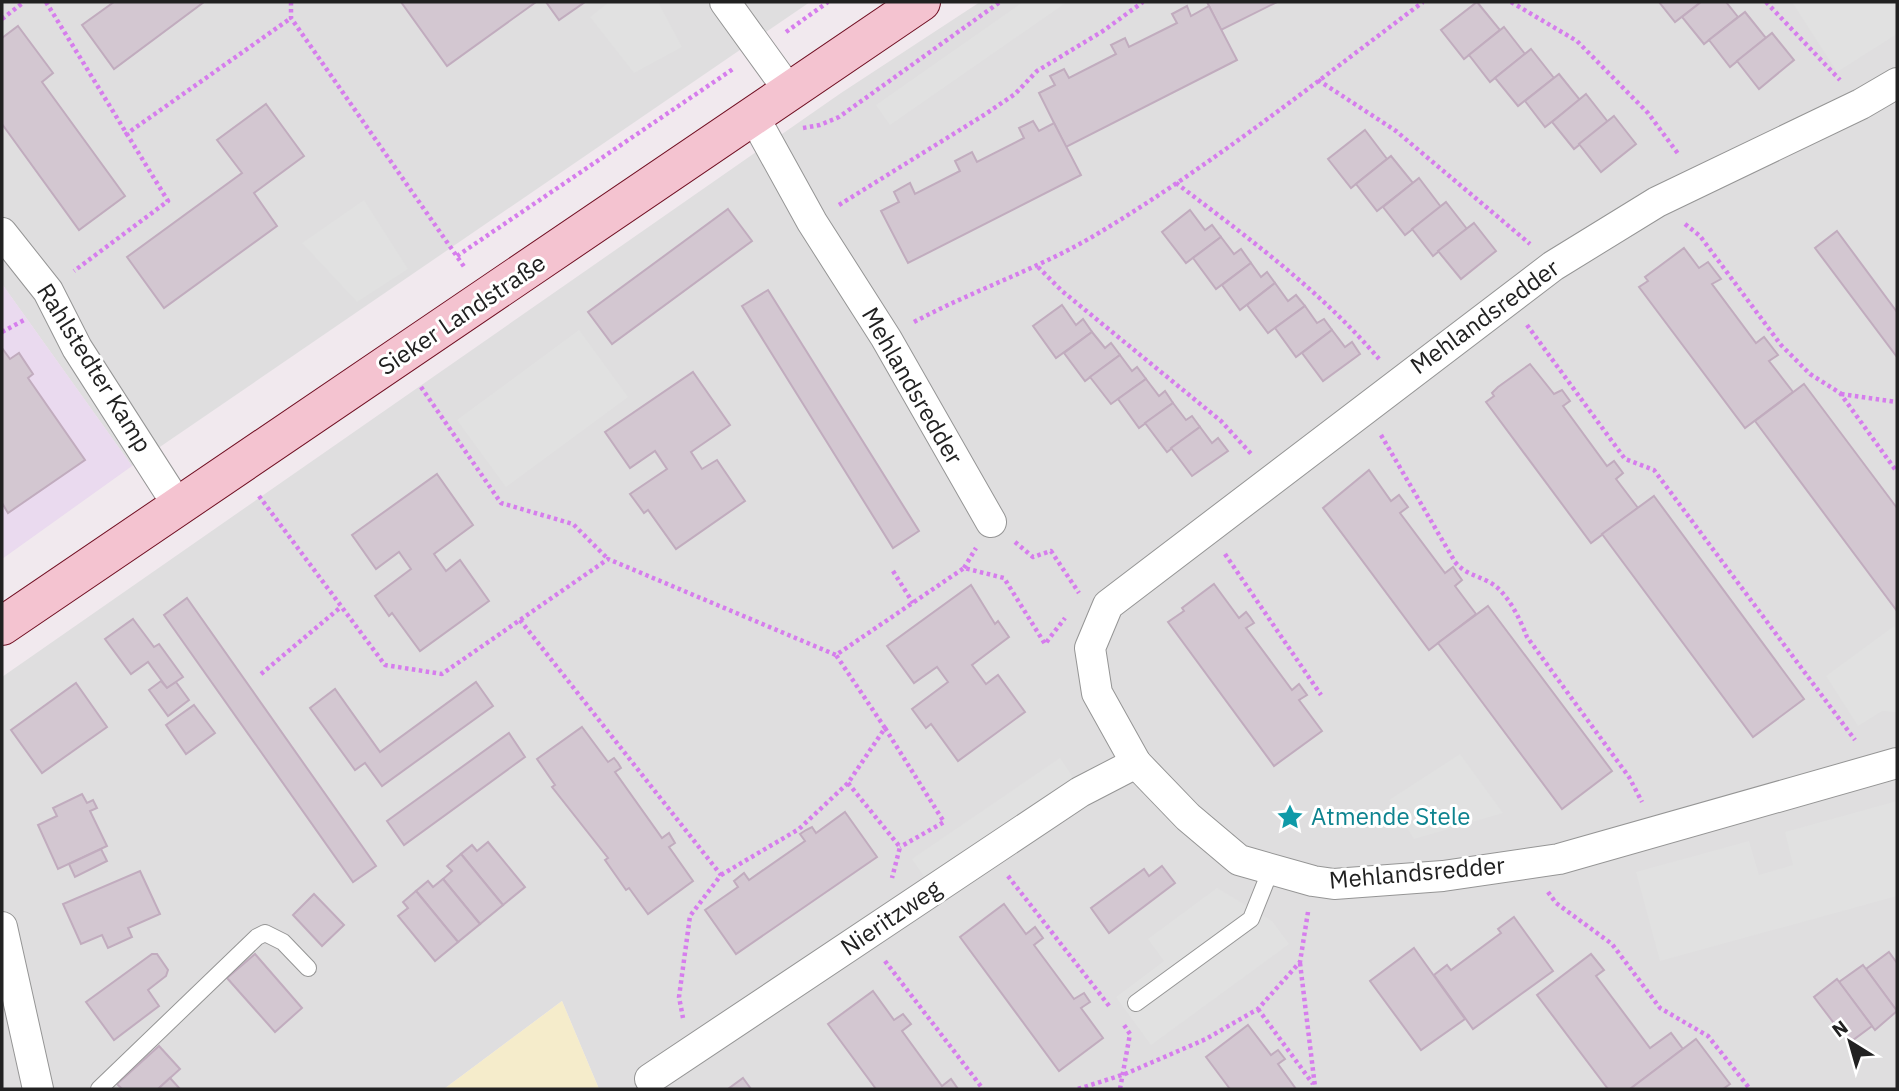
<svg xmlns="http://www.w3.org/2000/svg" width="1899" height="1091" font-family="'IBM Plex Sans',sans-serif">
  <rect width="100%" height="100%" fill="#f1e9ee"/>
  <g fill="#dfdedf">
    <path d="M2,2H810L132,466L2,284Z"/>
    <path d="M980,2H1897V1089H599L562,1001L444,1089H2V677L841,93Z"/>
  </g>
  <path fill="#eadaef" d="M2,284L132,466L2,559Z"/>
  <path fill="#f5eccb" d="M562,1001L599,1089H444Z"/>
  <g fill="#e1e1e1">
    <path d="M609,2H658L682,47L634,73L590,17Z"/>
    <path d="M1023,2H1067L890,125L876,105Z"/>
    <path d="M1792,2H1897V34L1837,72Z"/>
    <path d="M364,200L408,269L357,302L302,243Z"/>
    <path d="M579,330L628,397L506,487L457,420Z"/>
    <path d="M1894,626L1897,631V712L1882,711L1858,726L1826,676Z"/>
    <path d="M1460,754L1503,813L1414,839L1389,800Z"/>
    <path d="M1060,758L1076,782L928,882L912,859Z"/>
    <path d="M1897,801V896L1660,961L1636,872L1749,841L1759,875L1793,865L1785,832Z"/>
    <path d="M1217,888L1272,921L1289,944L1151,1045L1116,997L1164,961L1148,939Z"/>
  </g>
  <g fill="#d3c7d1" stroke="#c1acbe" stroke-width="2">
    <path d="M114,2H204L114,69L82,25Z"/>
    <path d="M401,2H536L447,66Z"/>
    <path d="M546,2H585L559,20Z"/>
    <path d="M1207,2H1277L1221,30Z"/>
    <path d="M1477,2L1500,30L1464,59L1441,30Z"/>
    <path d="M1659,2H1701L1675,22Z"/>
    <path d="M1701,2H1726L1738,17L1704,44L1682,17Z"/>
    <path d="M1187,6L1191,16L1209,6L1237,60L1066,147L1039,93L1055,85L1050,76L1064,69L1069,78L1116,54L1111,45L1125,38L1129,47L1177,23L1172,14Z"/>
    <path d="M1745,12L1766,38L1730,67L1709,40Z"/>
    <path d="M18,26L53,73L42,82L125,196L79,230L2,124V38Z"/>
    <path d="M1504,27L1525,54L1490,82L1469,55Z"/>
    <path d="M1772,33L1794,60L1759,89L1737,61Z"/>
    <path d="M1531,49L1554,78L1518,106L1495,78Z"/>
    <path d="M1559,74L1580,100L1545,127L1525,101Z"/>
    <path d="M1586,94L1608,122L1574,149L1552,122Z"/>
    <path d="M266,104L304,156L254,193L277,226L164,308L127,257L242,173L217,140Z"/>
    <path d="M1614,116L1636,144L1601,172L1579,144Z"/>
    <path d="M1033,121L1039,131L1054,123L1081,175L908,263L881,211L899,202L894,192L910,183L915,194L960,171L955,161L972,152L977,162L1024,138L1019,128Z"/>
    <path d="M1365,130L1387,159L1351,188L1328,159Z"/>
    <path d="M1391,156L1413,183L1377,211L1356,184Z"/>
    <path d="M1419,178L1441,207L1405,235L1383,207Z"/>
    <path d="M1446,202L1467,229L1433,256L1412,229Z"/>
    <path d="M728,209L752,241L612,344L588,312Z"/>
    <path d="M1190,210L1205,230L1212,225L1221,237L1186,263L1162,232Z"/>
    <path d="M1474,223L1496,251L1461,279L1438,251Z"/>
    <path d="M1837,231L1897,312V357L1815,248Z"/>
    <path d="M1221,237L1234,254L1241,249L1251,263L1216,289L1193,258Z"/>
    <path d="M1684,248L1699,268L1708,262L1721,279L1712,284L1756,343L1764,337L1778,355L1769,361L1793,392L1745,428L1639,287L1648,281L1645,277Z"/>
    <path d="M1251,263L1261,277L1267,272L1275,283L1240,310L1222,285Z"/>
    <path d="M1275,283L1288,301L1296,295L1305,306L1268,333L1247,305Z"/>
    <path d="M768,290L919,531L893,548L742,306Z"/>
    <path d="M1062,305L1076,325L1083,319L1092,332L1056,358L1033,326Z"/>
    <path d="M1305,306L1317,323L1324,319L1332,330L1296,357L1275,328Z"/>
    <path d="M1332,330L1345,347L1352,342L1360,354L1323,381L1302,353Z"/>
    <path d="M1092,332L1105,348L1111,343L1120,355L1085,381L1064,353Z"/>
    <path d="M2,348L10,359L19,353L33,374L28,378L85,460L8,513L2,503Z"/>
    <path d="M1120,355L1132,371L1137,367L1146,379L1111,404L1090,377Z"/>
    <path d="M1530,364L1554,394L1562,390L1570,401L1563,406L1607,466L1614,461L1623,473L1616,479L1638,508L1591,543L1486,402L1494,396L1492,393L1498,387Z"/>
    <path d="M693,372L730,425L691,452L702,469L717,460L745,501L676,549L648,510L644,513L630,494L667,469L655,451L630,468L605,432Z"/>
    <path d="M1146,379L1159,396L1165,391L1173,403L1139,428L1118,399Z"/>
    <path d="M1804,384L1897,508V611L1755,421Z"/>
    <path d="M1173,403L1186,420L1192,416L1200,427L1167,452L1145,423Z"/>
    <path d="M1200,427L1212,443L1218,438L1228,451L1192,476L1171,448Z"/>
    <path d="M1369,470L1391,501L1399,495L1408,507L1400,513L1445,573L1453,567L1457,573L1462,580L1455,586L1476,614L1429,650L1323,508Z"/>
    <path d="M437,474L473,525L434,554L446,571L460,560L489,601L420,651L392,613L389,616L375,596L411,569L399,552L376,569L352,535Z"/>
    <path d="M1654,496L1804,699L1753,737L1602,534Z"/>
    <path d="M1214,584L1239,618L1246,612L1250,617L1254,623L1246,628L1292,690L1299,684L1307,695L1299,700L1322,731L1274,766L1168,622L1184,611L1182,608Z"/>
    <path d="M971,585L995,624L998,621L1009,637L972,665L986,684L998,675L1025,712L958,761L931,724L926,728L912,709L948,682L937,667L914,683L887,646Z"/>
    <path d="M187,598L376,866L353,882L164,615Z"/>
    <path d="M1488,606L1612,771L1562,809L1438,643Z"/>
    <path d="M133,619L154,647L159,644L183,677L167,688L148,662L131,674L105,639Z"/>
    <path d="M161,681L167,688L176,682L189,700L168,716L149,690Z"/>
    <path d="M476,682L493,706L382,786L365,763L355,770L310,708L335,689L380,752Z"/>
    <path d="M76,683L107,727L42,773L11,730Z"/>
    <path d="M194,705L215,733L186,754L166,725Z"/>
    <path d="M582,727L608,762L614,758L618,763L621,768L615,772L662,838L669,833L675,843L669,847L693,881L648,914L629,888L626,890L605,860L608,858L552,787L555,785L537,759Z"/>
    <path d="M509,733L525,757L404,845L387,821Z"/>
    <path d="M82,794L87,803L93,800L97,808L90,811L107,846L58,869L38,825L57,816L53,808Z"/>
    <path d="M845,812L877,857L736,954L705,910L738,887L734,881L744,873L749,880L805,841L800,834L806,830L812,827L816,833Z"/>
    <path d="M488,842L525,887L503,905L461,854L472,845L477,851Z"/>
    <path d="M101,849L107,861L75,877L69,864Z"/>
    <path d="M461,854L503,905L480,924L443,879L452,871L447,866Z"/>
    <path d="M1162,866L1175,883L1109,933L1091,908L1144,869L1149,876Z"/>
    <path d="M140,871L160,914L128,928L132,937L108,948L102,935L81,944L63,904Z"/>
    <path d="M443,879L480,924L458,942L416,891L428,881L433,887Z"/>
    <path d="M416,891L458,942L435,961L398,916L408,908L403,902Z"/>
    <path d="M314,894L344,925L322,946L293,915Z"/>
    <path d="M1004,904L1026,934L1035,927L1043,938L1034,945L1074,999L1084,993L1090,1002L1081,1008L1103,1038L1059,1071L960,937Z"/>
    <path d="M1514,917L1553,971L1473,1029L1434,975L1447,965L1451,970L1501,933L1498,929Z"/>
    <path d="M1414,948L1465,1019L1421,1050L1370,981Z"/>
    <path d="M1889,952L1897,963V1011L1866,969Z"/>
    <path d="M152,954H157L168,970L166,976L148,990L159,1006L114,1040L86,1002Z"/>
    <path d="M255,954L302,1008L275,1032L227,978Z"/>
    <path d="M1591,954L1604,970L1596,976L1650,1048L1671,1033L1683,1049L1630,1089H1608L1537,995Z"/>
    <path d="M1863,965L1897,1011L1875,1030L1839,982Z"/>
    <path d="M1837,979L1872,1026L1849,1043L1814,997Z"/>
    <path d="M873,991L894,1020L903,1014L911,1024L902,1031L942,1086L951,1079L958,1089H876L828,1024Z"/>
    <path d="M1248,1025L1271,1055L1278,1050L1285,1059L1278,1064L1296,1089H1230L1206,1057Z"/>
    <path d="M1696,1039L1730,1084L1723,1089H1630Z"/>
    <path d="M159,1046L180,1069L158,1089H122L117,1084Z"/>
    <path d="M170,1078L180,1089H158Z"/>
    <path d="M743,1078L751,1089H728Z"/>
  </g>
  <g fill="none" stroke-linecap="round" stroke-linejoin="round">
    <g stroke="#959595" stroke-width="18">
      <g id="service">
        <path d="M1136,1003L1251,919L1271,869"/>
        <path d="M99,1089L257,937L265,933L283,942L308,968"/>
      </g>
    </g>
    <g stroke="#959595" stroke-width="32">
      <g id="minor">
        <path d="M725,2L790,92"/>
        <path d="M1897,83L1861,104L1657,202L1553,266L1108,605L1090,648L1097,693L1136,763L1188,817L1239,860L1313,881L1334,884L1443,876L1559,859L1897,763"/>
        <path d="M754,117L812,222L886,338L991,522"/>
        <path d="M2,233L48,291L77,348L179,507"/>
        <path d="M2,927L38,1089"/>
        <path d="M650,1079L1080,792L1136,763"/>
      </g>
    </g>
    <g stroke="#711023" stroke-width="40">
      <path id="secondary" d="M2,626L921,2"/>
    </g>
    <g stroke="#d67ded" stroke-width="4.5" stroke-dasharray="3.5 3.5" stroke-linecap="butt">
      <path d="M46,2L168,201L74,271"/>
      <path d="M291,2V18L465,268"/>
      <path d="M1511,2L1577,41L1648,113L1679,155"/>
      <path d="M1766,2L1840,80"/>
      <path d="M2,19L24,2"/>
      <path d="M786,32L828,2"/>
      <path d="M1318,80L1396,131L1530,244"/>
      <path d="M803,128L820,125L839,117L1000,2"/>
      <path d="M125,135L291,18"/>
      <path d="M1176,183C1247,237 1321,291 1379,359"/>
      <path d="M839,205L984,115L1015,94L1037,71L1103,31L1143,2"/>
      <path d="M1685,224L1700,236L1781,345L1810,374L1840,393L1897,472"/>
      <path d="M457,256L733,69"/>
      <path d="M1038,267L1062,291L1221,421L1253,456"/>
      <path d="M914,322C972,291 1035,270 1092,237C1208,168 1315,83 1423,2"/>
      <path d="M1527,325L1625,459L1654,470L1855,740"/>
      <path d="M2,332L26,319"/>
      <path d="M421,387L501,503L573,524L608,559"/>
      <path d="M1841,394L1897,402"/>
      <path d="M1381,435L1455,562C1465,574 1476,575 1489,582C1507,591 1520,619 1527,637L1629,777L1642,802"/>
      <path d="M259,496L385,665L442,674L608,559L836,655L964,568L1004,578L1045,644L1065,618"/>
      <path d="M1015,542L1033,557L1051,551L1079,593"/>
      <path d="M1225,554L1321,695"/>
      <path d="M964,568L976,548"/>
      <path d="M893,571L913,603"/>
      <path d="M520,620L721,875L690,916L679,997L683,1018"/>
      <path d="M261,674L341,607"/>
      <path d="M885,728L944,822L900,847"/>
      <path d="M848,783L900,847L892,878"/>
      <path d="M721,875L799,829L848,783L885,728L836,655"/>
      <path d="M1008,876L1110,1007"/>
      <path d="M1548,892L1556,903L1612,944L1660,1008L1708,1036L1750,1089"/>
      <path d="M885,961L983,1089"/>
      <path d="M1300,963L1315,1087"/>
      <path d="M1258,1009L1313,1084"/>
      <path d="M1078,1089L1125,1074L1206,1039L1258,1009L1300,962L1308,912"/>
      <path d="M1120,1089L1130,1034L1124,1025"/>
    </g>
    <use href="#service" stroke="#fff" stroke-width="16"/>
    <use href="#minor" stroke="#fff" stroke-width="30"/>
    <use href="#secondary" stroke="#f4c3d0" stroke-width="38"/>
  </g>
  <defs>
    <g id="sight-bare" transform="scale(2.1)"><path d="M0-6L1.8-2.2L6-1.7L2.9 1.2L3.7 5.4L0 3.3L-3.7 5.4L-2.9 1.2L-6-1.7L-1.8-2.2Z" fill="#0f9aa8" stroke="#fff" stroke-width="2.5" paint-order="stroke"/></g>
  </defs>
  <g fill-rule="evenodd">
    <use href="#sight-bare" x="1290" y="817"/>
  </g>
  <g text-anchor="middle" stroke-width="6" stroke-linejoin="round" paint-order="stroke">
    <g font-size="24" fill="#212121" stroke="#fff">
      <text transform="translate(462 315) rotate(-34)" y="8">Sieker Landstraße</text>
      <text transform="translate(1485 317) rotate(-36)" y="8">Mehlandsredder</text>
      <text transform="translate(94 368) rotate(58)" y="8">Rahlstedter Kamp</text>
      <text transform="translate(912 386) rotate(60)" y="8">Mehlandsredder</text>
      <text transform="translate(1417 873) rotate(-5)" y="8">Mehlandsredder</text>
      <text transform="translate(891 918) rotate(-34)" y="8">Nieritzweg</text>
    </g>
    <g font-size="24" fill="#0d838f" stroke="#fff" text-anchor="start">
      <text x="1311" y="825">Atmende Stele</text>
    </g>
  </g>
  <rect width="1899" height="1091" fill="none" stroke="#212121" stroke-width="7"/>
  <g transform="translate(1850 1042) rotate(323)" stroke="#ffffff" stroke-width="5" paint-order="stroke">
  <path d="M0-5L12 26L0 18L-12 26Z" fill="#212121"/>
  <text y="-10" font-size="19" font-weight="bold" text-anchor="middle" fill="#212121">N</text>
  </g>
</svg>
